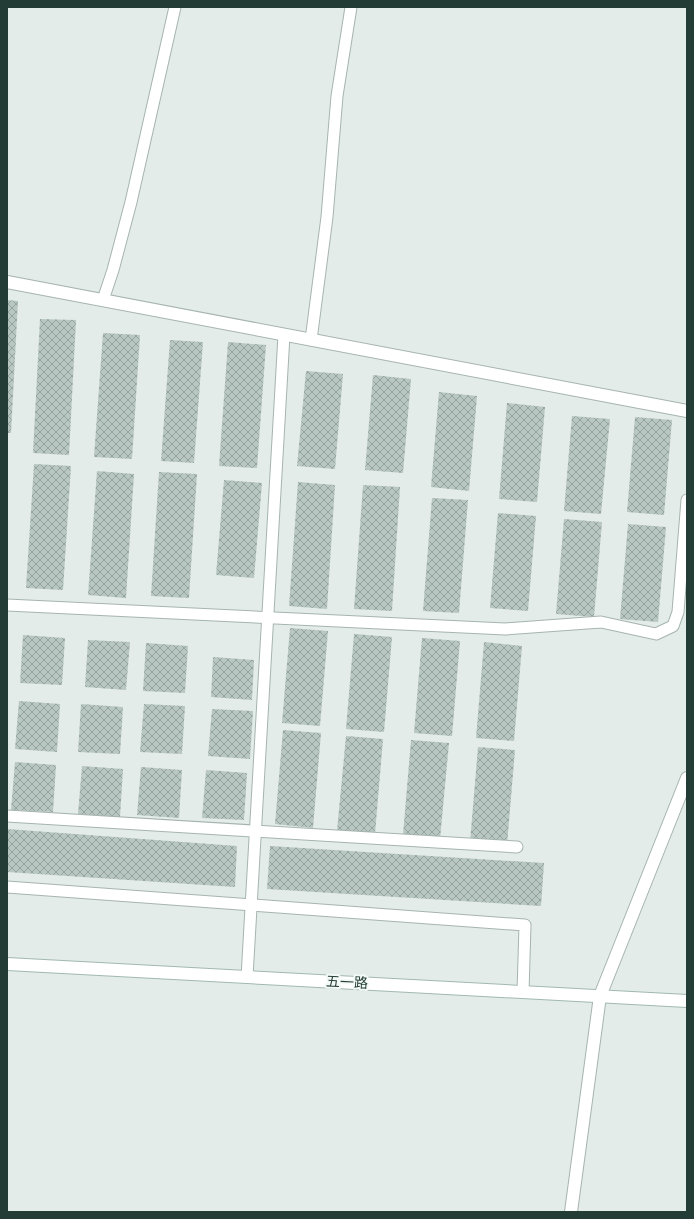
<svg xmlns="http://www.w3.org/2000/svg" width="694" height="1219" font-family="'Work Sans','Noto Sans SC',sans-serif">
  <defs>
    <pattern id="building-cross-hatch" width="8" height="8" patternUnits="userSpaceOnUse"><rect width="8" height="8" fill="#b8c7c1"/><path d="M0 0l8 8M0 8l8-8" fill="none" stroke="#95a39e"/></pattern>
  </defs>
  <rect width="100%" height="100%" fill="#e3ece8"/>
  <g fill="url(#building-cross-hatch)">
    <path d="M7,300L18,301L11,433H7Z"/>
    <path d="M40,319L76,320L69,455L33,453Z"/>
    <path d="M103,333L140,335L132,459L94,457Z"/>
    <path d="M170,340L203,342L194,463L161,461Z"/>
    <path d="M228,342L266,345L257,468L219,466Z"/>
    <path d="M306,371L343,374L335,469L297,466Z"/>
    <path d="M373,375L411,379L403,473L365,470Z"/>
    <path d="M439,392L477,396L469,491L431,487Z"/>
    <path d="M507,403L545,407L537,502L499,499Z"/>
    <path d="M572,416L610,419L601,514L564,511Z"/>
    <path d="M635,417L672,420L664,515L627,512Z"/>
    <path d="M34,464L71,466L63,590L26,588Z"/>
    <path d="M97,471L134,474L126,598L88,595Z"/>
    <path d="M159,472L197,474L189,598L151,596Z"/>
    <path d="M224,480L262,483L254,578L216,575Z"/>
    <path d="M298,482L335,485L327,609L289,606Z"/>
    <path d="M363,485L400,487L392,611L354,609Z"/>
    <path d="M432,498L468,500L459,613L423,611Z"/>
    <path d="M498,513L536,516L528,611L490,608Z"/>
    <path d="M564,519L602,522L594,617L556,614Z"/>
    <path d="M628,524L666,527L658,622L620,619Z"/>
    <path d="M290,628L328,631L320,726L282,723Z"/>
    <path d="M354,634L392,637L384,732L346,729Z"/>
    <path d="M23,635L65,638L62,685L20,683Z"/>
    <path d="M422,638L460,641L452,736L414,733Z"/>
    <path d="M88,640L130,642L126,690L85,687Z"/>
    <path d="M484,642L522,646L514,741L476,738Z"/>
    <path d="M146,643L188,646L185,693L143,691Z"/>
    <path d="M213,657L254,660L252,700L211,697Z"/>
    <path d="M19,701L60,704L57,752L15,749Z"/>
    <path d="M81,704L123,707L120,754L78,752Z"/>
    <path d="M144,704L185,706L182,754L140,752Z"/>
    <path d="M212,709L253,711L250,759L208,756Z"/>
    <path d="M283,730L321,733L313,828L275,824Z"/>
    <path d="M346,736L383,739L375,834L337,831Z"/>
    <path d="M411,740L449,743L440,839L403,835Z"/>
    <path d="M478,747L515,750L507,845L470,842Z"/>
    <path d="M15,762L56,765L53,812L11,810Z"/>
    <path d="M82,766L123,769L120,817L78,814Z"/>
    <path d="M141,767L182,770L179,818L137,815Z"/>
    <path d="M206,770L247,773L244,820L202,818Z"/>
    <path d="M7,829L237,846L235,887L7,872Z"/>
    <path d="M270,846L544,863L541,906L267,889Z"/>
  </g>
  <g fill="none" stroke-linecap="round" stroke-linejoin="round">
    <g stroke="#a6b4af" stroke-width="13">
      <g id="lane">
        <path d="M103,300L113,270L131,202L175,7"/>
        <path d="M311,340L327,217L337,96L351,7"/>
        <path d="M7,605L505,629L601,622L656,634L673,626L678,612L687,500"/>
        <path d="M7,816L517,847"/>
        <path d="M7,887L525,925L523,992"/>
        <path d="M247,977L284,335"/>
      </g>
    </g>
    <g stroke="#a6b4af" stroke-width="14">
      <g id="street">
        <path d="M7,282L687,411"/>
        <path d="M571,1212L600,996L687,778"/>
      </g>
    </g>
    <g stroke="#a1b8b0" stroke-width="14">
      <path id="secondary" d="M7,964L687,1001"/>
    </g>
    <use href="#lane" stroke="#fff" stroke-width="11"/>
    <use href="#street" stroke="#fff" stroke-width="12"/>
    <use href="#secondary" stroke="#fff" stroke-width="12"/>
  </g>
  <g text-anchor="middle" stroke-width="4" stroke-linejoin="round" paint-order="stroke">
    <g font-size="14" fill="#233d36" stroke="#f3f9f6">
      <text transform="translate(347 982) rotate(3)" y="5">五一路</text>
    </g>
  </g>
  <rect width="694" height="1219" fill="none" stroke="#233d36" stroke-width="16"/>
</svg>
